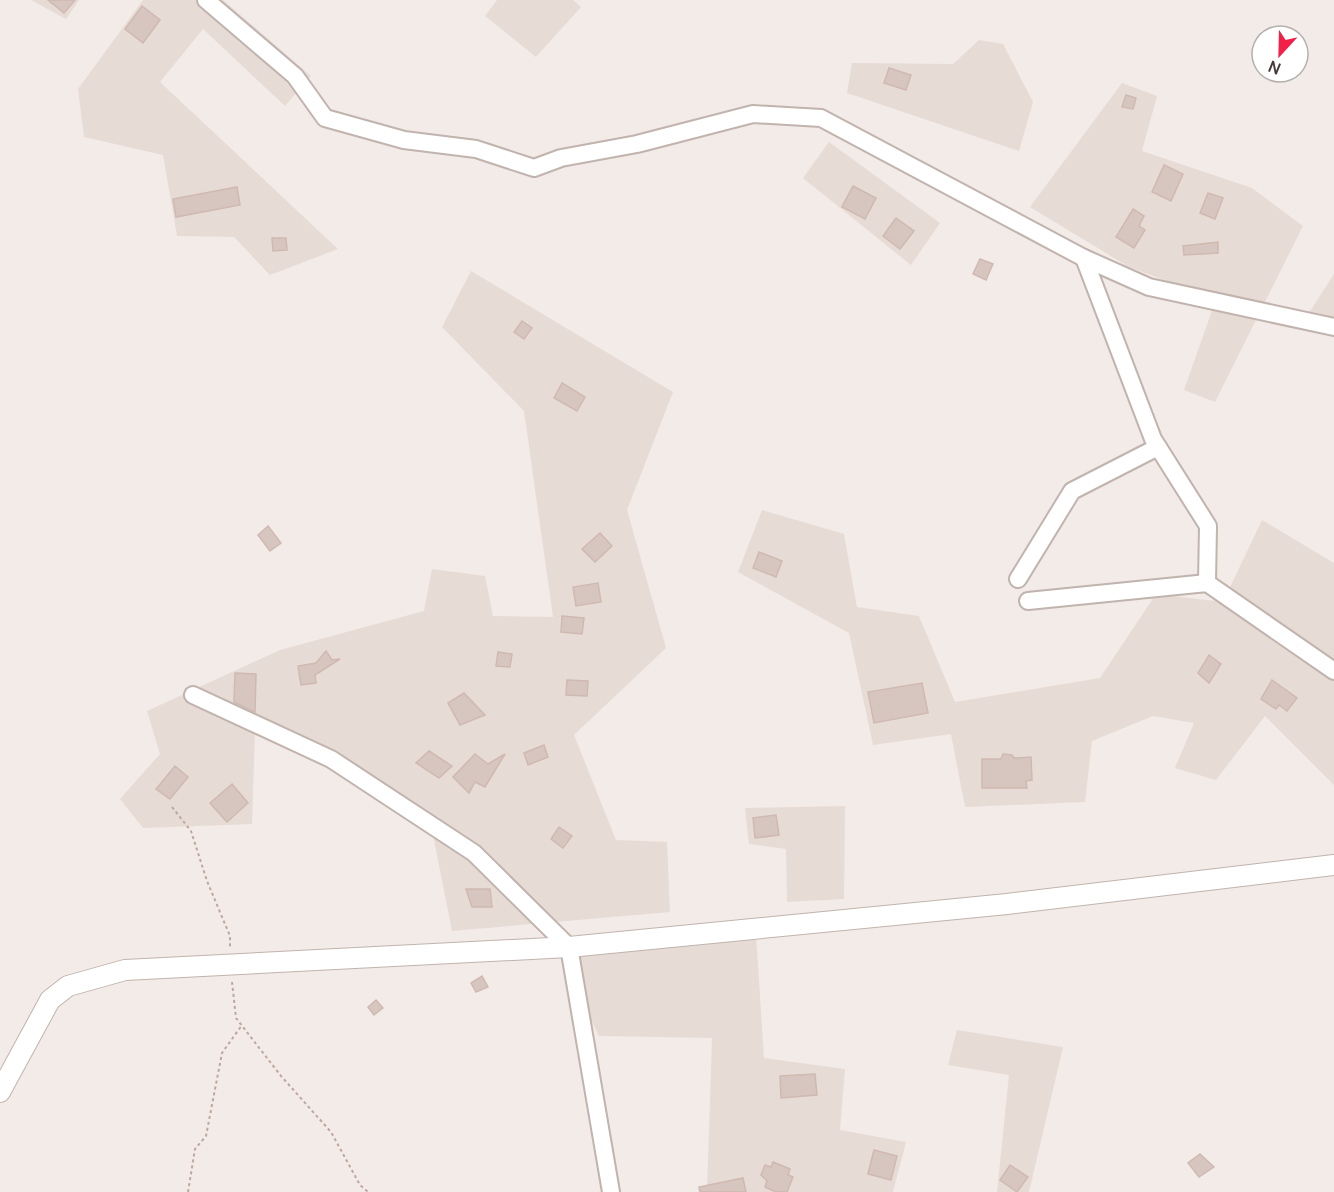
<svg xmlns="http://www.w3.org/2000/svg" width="1334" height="1192" font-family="Manrope,sans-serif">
  <rect width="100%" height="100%" fill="#f3ebe7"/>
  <g fill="#e7dbd5">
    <path d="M31,0H79L66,19Z"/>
    <path d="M143,0H223L311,76L285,106L203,29L160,82L338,249L270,275L234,237L177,236L163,155L84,137L78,89Z"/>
    <path d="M497,0H573L581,7L536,57L485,16Z"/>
    <path d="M979,40L1003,44L1033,102L1019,151L847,93L852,63L953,64Z"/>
    <path d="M1122,83L1157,96L1142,151L1252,188L1303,226L1215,402L1184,390L1216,299L1129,267L1030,207Z"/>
    <path d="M829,142L940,223L911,265L803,178Z"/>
    <path d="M471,271L673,392L627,510L666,648L574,735L616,840L667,842L670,912L452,931L431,825L255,729L252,824L143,828L120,799L160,754L147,711L280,650L424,611L432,569L485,576L493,616L553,617L524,411L442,327Z"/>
    <path d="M1334,274V331L1303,322Z"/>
    <path d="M762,510L844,534L857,607L919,616L955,702L1100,678L1156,594L1223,602L1262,520L1334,563V785L1265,716L1216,780L1175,768L1194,723L1153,716L1092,741L1085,802L965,807L951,734L873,745L849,633L738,572Z"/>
    <path d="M845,806L844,899L787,902L786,849L749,844L745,808Z"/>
    <path d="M756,934L764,1058L845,1069L840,1130L906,1142L893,1192H707L712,1038L599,1036L559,952Z"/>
    <path d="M957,1030L1063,1047L1029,1192H997L1009,1075L948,1065Z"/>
  </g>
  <g fill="#d7c6c0" stroke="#cfb9b0" stroke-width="1.5">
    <path d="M48,0H75L64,13Z"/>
    <path d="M142,6L160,20L143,43L125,29Z"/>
    <path d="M889,68L911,75L906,90L884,83Z"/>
    <path d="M1126,95L1136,98L1133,109L1122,107Z"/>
    <path d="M1164,165L1183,174L1171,201L1152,192Z"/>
    <path d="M853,186L876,198L865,219L842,207Z"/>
    <path d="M237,187L240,205L176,217L173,199Z"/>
    <path d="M1208,193L1223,198L1215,219L1200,213Z"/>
    <path d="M1133,209L1144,216L1139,226L1145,230L1134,248L1116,237Z"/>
    <path d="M896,218L914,231L900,249L883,236Z"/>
    <path d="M272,238H286L287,250L273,251Z"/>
    <path d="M1218,242V253L1184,255L1183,246Z"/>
    <path d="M980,259L993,264L986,280L973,274Z"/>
    <path d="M522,321L532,328L524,339L514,332Z"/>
    <path d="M562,383L585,397L577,411L554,398Z"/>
    <path d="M268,526L281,543L270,551L258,535Z"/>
    <path d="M600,533L612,546L595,562L582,549Z"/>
    <path d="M759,552L782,561L776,577L753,568Z"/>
    <path d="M598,583L601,602L576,606L573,587Z"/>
    <path d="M562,616L584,618L582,634L561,632Z"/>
    <path d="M326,651L332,660L340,659L315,675L316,683L301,685L298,666L316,663Z"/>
    <path d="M498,652L512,654L510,667L496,666Z"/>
    <path d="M1209,655L1221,664L1209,683L1198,673Z"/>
    <path d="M235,673L256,674L255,712L234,702Z"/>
    <path d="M567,680L588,681L587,696L566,695Z"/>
    <path d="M1272,680L1297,698L1287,711L1279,705L1276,709L1261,699Z"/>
    <path d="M922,683L928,713L874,723L868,692Z"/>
    <path d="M464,693L485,715L460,725L448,703Z"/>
    <path d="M544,745L548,757L528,765L524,753Z"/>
    <path d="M429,751L452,766L439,778L416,763Z"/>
    <path d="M475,754L488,764L505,754L485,787L475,782L469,793L453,777Z"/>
    <path d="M1003,754L1012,755L1014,758L1031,757L1032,780L1026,781L1027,788H982V759H1001Z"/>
    <path d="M175,766L188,777L170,799L156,789Z"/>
    <path d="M232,784L248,803L227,822L210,803Z"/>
    <path d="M776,815L779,835L755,838L753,818Z"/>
    <path d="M559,827L572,836L563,848L551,839Z"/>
    <path d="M466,889H490L492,907H472Z"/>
    <path d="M482,976L488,987L476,992L471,983Z"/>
    <path d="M376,1000L383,1008L374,1015L368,1007Z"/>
    <path d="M815,1074L817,1095L781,1098L780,1076Z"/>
    <path d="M874,1150L897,1156L891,1180L868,1174Z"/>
    <path d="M1200,1154L1214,1167L1199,1177L1188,1163Z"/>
    <path d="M773,1162L790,1169L788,1175L793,1177L787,1192H776L765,1187L767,1181L761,1175L765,1165L771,1167Z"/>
    <path d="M1010,1165L1028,1177L1017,1192L1000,1180Z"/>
    <path d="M743,1178L746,1192H700L699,1187Z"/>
  </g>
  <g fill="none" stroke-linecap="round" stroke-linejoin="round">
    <g stroke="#c1b3ad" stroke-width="20">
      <g id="minor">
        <path d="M206,0L295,76L325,118L404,140L476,149L534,168L561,158L637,144L753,114L821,118L1084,258L1149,287L1334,327"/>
        <path d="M1084,258L1153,439L1208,526L1207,583"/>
        <path d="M1018,579L1072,491L1158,447"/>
        <path d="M1028,601L1207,583L1334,671"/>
        <path d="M193,695L331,759L474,853L569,947L611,1192"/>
      </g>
    </g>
    <g stroke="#c1b3ad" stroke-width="22">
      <path id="tertiary" d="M0,1092L50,1000L68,986L125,970L569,947L1007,904L1334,865"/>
    </g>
    <g stroke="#bfa79c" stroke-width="2" stroke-dasharray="3 3" stroke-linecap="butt">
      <path d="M172,807L191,831L207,881L230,936V949"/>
      <path d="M232,982L236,1018L281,1076L331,1132L360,1185L368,1192"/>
      <path d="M188,1192L195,1149L206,1136L222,1053L242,1025"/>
    </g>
    <use href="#minor" stroke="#fff" stroke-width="16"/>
    <use href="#tertiary" stroke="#fff" stroke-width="20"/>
  </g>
  <g transform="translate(1280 54) rotate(202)"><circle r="28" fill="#ffffff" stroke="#b5b0af" stroke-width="1.5"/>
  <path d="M0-4.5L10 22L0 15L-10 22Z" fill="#f21f47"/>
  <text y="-9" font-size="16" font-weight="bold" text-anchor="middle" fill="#463a36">N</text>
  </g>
</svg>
